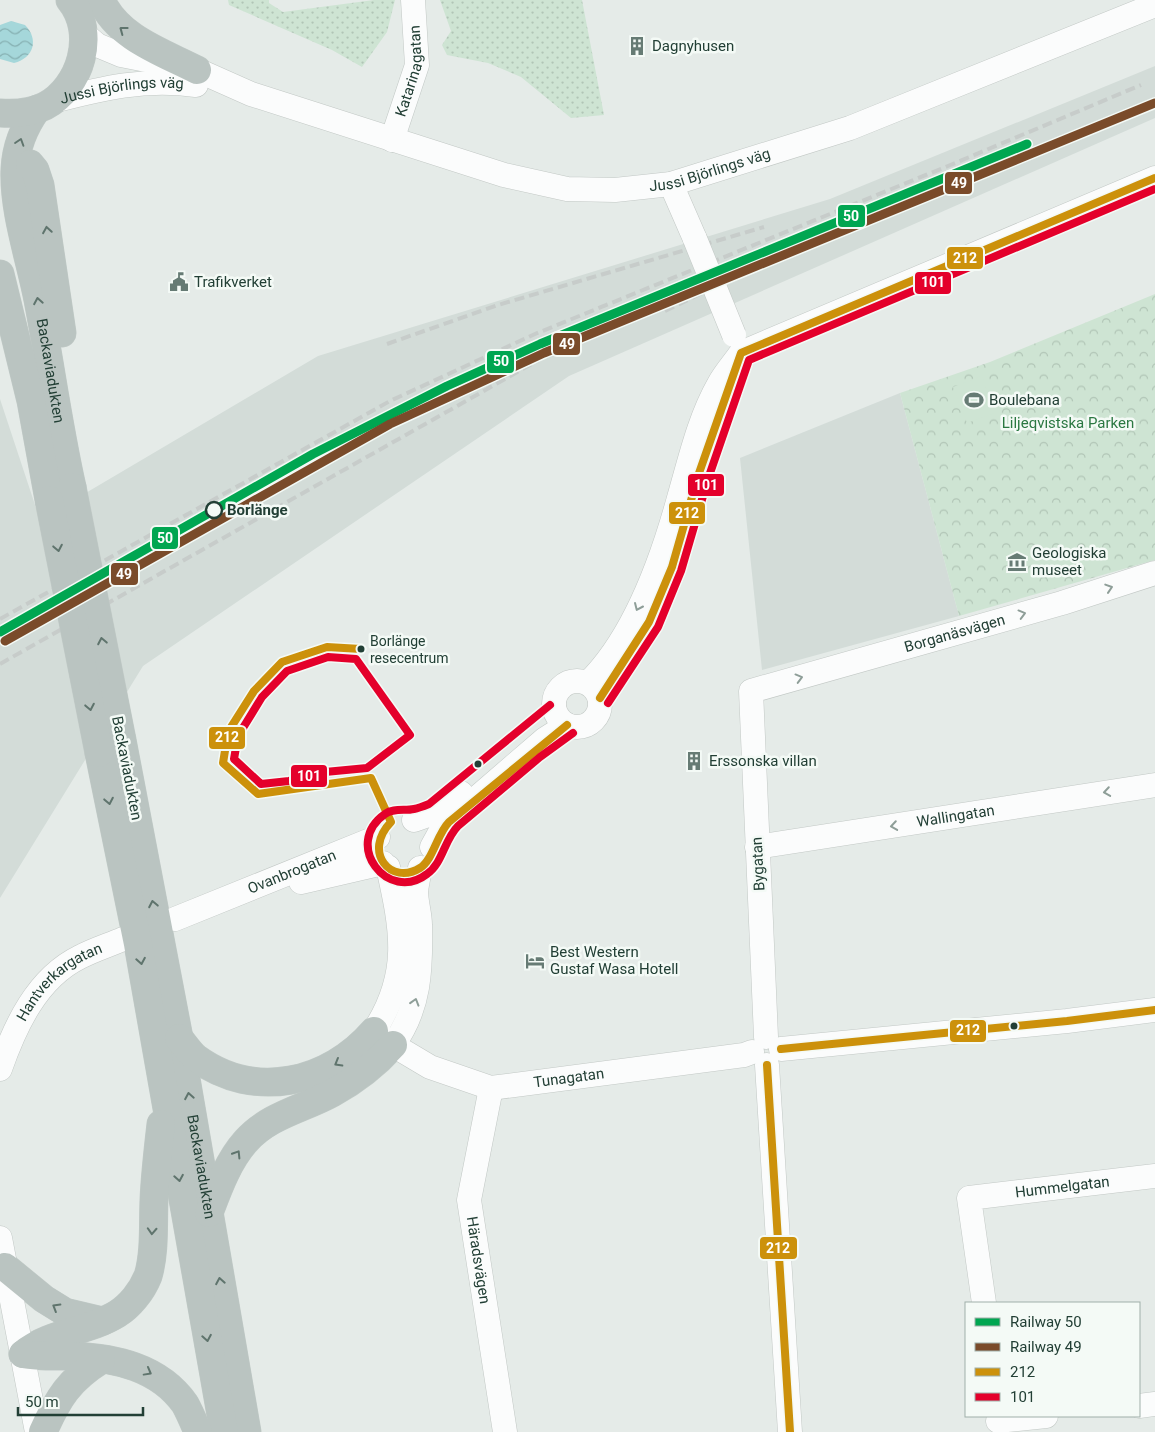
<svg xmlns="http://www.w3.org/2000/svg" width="1155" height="1432" font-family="Roboto,sans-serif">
  <defs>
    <pattern id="grass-dots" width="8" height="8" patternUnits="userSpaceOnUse" patternTransform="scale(1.25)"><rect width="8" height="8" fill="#cee4d3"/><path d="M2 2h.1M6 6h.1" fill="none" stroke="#b1c5b6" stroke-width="1.8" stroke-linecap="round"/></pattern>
    <pattern id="forest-crowns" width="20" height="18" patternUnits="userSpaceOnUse" patternTransform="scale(1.25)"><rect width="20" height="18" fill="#cee4d3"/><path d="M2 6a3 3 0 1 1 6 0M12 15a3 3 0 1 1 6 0" fill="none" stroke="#b1c5b6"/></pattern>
    <pattern id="water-waves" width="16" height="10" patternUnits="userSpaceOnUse" patternTransform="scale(1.25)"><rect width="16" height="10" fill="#a5d7da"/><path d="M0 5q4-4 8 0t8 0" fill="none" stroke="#86b0b2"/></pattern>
  </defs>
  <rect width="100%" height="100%" fill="#e5ebe8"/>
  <g fill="#d3dcd8">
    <path d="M1155,66V118L569,376L143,666L0,898V399L40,520L318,356L830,199Z"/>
    <path d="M900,393L959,616L762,670L740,458Z"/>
  </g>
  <g fill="url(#grass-dots)">
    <path d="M228,0H269V3L283,12L374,0H395L387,32L362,67L332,50L229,5Z"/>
    <path d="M440,0H582L604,115L571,118L521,77L488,63L447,55L442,45L451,31Z"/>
  </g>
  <path fill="url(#forest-crowns)" d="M1155,294V560L959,616L900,393L990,362Z"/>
  <path fill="#cee4d3" d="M982,376L995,413L967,423L953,387Z"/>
  <path fill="url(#water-waves)" d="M11,21L25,25C39,39 34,58 14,63L0,59V25Z"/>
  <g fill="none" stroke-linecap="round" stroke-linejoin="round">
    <g stroke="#c2c8c5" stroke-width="25">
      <g id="minor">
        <path id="s1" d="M84,34L97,45L121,55L197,70L251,94L504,175L567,189L615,190L671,184L850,128L1155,5"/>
        <path id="s2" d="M53,101C103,88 144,78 196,85"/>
        <path id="s3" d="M392,140L417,65L413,0"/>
        <path d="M671,184L695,239"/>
        <circle cx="577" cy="704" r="23"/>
        <path d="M588,683C634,638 662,560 679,498C690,460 699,419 719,384C725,373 734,363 741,353L1155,178"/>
        <path d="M600,698L626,660"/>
        <path d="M414,820L434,813L461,793"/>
        <path d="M432,847L443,827L545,739L567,725"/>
        <path id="s4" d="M757,847L1155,785"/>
        <path id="s5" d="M388,867C402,930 411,974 374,1031L393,1045L430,1067L491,1088L744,1055L752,1052"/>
        <path d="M301,882L383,863"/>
        <path id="s6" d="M175,919L378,837"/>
        <path id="s7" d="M766,1037L751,691L1062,603L1155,573"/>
        <path d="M393,1045C420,1008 421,969 420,925C420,914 416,902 416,891C417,883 419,875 420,868"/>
        <path d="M781,1049L1067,1021L1155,1010"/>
        <path d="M767,1065L790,1432"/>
        <path id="s8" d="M0,1069C15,1026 37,978 80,957C93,950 109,945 123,939"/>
        <path id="s9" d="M491,1088L469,1200L505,1432"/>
        <path d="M0,1238L37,1432"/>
        <path id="s10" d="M984,1303L969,1198L1155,1176"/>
        <path d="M1139,1406L1155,1404"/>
        <path d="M998,1421L1046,1416"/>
      </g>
    </g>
    <g stroke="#c1cac7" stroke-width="29">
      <g id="highway">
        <path d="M101,0C118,38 162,52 197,70"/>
        <path id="s11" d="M37,109C24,127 16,147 15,169C13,210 30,259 38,300C50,362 58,425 72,487"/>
        <path d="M0,113C15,114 31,113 45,106C81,87 97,33 70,0"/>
        <path d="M30,164L35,170L40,185L62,333"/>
        <path d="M0,274L31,401L49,500"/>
        <path id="s12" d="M122,740L179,1038L247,1432"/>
        <path d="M99,753L138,944L224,1432"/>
        <path d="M179,1038C184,1044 190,1053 196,1058C255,1101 329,1083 374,1031"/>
        <path d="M209,1213C218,1189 228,1161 246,1141C269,1115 303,1109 332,1093C356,1080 375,1065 393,1045"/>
        <path d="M5,1267L44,1299L65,1312L103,1321"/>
        <path d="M23,1354C50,1332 88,1332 117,1314C130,1306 142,1291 148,1276C155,1253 153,1224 154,1200C155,1175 158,1150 161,1124"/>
        <path d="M23,1354C39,1357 56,1356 73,1356C115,1358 159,1367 185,1404C190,1413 194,1423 198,1432"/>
        <path d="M43,1432C58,1398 69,1380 101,1360"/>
      </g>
    </g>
    <use href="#minor" stroke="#fbfcfc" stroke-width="24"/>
    <use href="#highway" stroke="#bac4c1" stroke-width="28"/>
    <g stroke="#c7ccca" stroke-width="4" stroke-dasharray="10 5" stroke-linecap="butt">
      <path d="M665,311L731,279L1155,105"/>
      <path d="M387,344L498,305L764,227"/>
      <path d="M0,619L390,401L535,334L948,166L1141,85"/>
      <path d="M0,664L551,353"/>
    </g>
    <g stroke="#c2c8c5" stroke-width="25" stroke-linecap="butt">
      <path id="minor-bridge" d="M695,239L734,335"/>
    </g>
    <g stroke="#c1cac7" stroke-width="29" stroke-linecap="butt">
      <g id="highway-bridge">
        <path d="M72,487L122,740"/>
        <path d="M49,500L99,753"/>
      </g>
    </g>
    <use href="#minor-bridge" stroke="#fbfcfc" stroke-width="24"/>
    <use href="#highway-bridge" stroke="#bac4c1" stroke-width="28"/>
    <g stroke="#f4faf6" stroke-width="11">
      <g id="bus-1">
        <path d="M361,649L327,647L282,662L254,691L228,732L223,763L258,794L371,778L391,822C362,852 391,886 420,868C433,860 437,834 449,822L567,725"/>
        <path d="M600,698L649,622L672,567L698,476L741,353L1155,178"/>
        <path d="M781,1049L1067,1021L1155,1010"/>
        <path d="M767,1065L790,1432"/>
      </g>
    </g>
    <g stroke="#f4faf6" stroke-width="11">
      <g id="bus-2">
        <path d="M328,657L356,659L410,735L367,768L325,772L289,781L261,784L234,759L238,736L262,697L287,671Z"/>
        <path d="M608,703L658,627L681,571L708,479L749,360L1155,189"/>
        <path d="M550,705L429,804C424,806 419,808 414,809C405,811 393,808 385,814C342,844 388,904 427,874C443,863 444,840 458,826L540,757L573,733"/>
      </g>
    </g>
    <use href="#bus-1" stroke="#cc910b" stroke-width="8"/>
    <use href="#bus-2" stroke="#e4002b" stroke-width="8"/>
    <g stroke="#f4faf6" stroke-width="12">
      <path id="rail-1" d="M0,632L313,454L447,386L540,344L1027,144"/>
    </g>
    <g stroke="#f4faf6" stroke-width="12">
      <path id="rail-2" d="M5,641L390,424L544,353L1155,103"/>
    </g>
    <use href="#rail-1" stroke="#00a651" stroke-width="9"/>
    <use href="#rail-2" stroke="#7a4b2a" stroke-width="9"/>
  </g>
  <defs><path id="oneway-chevron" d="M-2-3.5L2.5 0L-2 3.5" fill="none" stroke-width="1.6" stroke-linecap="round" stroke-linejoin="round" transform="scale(1.25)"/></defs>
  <g stroke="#5f746d">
    <use href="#oneway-chevron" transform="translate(123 30) rotate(-143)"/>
    <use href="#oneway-chevron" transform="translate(20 142) rotate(-72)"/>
    <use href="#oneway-chevron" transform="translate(47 230) rotate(-99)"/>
    <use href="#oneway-chevron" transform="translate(38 301) rotate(-100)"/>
    <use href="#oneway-chevron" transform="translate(58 548) rotate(79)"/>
    <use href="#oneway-chevron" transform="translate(102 641) rotate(-101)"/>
    <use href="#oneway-chevron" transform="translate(90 707) rotate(79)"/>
    <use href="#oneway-chevron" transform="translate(109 801) rotate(79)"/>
    <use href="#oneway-chevron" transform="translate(153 904) rotate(-101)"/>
    <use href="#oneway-chevron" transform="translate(141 961) rotate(80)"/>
    <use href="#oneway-chevron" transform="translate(338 1063) rotate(150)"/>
    <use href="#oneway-chevron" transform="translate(189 1096) rotate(-100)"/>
    <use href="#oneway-chevron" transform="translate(237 1154) rotate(-58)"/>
    <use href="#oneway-chevron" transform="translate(179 1178) rotate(80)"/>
    <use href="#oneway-chevron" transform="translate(152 1231) rotate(93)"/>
    <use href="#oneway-chevron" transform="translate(220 1281) rotate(-100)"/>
    <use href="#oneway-chevron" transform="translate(56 1307) rotate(-149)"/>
    <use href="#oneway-chevron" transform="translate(207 1338) rotate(80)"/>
    <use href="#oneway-chevron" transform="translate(148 1372) rotate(29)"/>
  </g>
  <g stroke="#8e9e98">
    <use href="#oneway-chevron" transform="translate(1109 588) rotate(-18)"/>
    <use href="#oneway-chevron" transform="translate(638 607) rotate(114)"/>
    <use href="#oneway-chevron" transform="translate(1022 614) rotate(-15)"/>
    <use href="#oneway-chevron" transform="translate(799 678) rotate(-15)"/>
    <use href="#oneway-chevron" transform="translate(1107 792) rotate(171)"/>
    <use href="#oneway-chevron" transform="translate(894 826) rotate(171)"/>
    <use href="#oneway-chevron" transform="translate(415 1002) rotate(-73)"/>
  </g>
  <defs>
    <g id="building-bare" transform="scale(1.5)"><path d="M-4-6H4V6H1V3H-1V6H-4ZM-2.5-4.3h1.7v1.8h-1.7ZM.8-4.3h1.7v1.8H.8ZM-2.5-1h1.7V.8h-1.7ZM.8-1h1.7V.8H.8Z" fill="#667b74" stroke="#f4faf6" stroke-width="2.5" paint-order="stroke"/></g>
    <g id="civic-bare" transform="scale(1.5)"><path d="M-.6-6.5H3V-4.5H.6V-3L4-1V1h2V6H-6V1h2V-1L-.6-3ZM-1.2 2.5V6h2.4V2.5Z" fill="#667b74" stroke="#f4faf6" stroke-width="2.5" paint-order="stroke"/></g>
    <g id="stadium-bare" transform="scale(1.5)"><path d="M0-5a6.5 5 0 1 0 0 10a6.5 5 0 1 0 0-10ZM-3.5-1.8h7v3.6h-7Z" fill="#667b74" stroke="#f4faf6" stroke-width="2.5" paint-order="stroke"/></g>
    <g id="museum-bare" transform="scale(1.5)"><path d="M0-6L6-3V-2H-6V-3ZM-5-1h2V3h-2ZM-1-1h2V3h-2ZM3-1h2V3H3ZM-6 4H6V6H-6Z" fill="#667b74" stroke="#f4faf6" stroke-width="2.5" paint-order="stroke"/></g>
    <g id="hotel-bare" transform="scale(1.5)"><path d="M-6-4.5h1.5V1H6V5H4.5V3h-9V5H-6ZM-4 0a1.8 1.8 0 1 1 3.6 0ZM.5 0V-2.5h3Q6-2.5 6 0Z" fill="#667b74" stroke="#f4faf6" stroke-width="2.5" paint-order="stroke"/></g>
  </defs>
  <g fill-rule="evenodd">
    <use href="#building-bare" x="637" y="46"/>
    <use href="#civic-bare" x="179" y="282"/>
    <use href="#stadium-bare" x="974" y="400"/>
    <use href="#museum-bare" x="1017" y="562"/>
    <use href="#building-bare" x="694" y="761"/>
    <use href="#hotel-bare" x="535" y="961"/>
  </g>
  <circle fill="#f4faf6" stroke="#223f35" stroke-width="2.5" cx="214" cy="510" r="8"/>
  <g fill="#223f35" stroke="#f4faf6" stroke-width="2">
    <circle cx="361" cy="649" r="4.5"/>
    <circle cx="478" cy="764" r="4.5"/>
    <circle cx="1014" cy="1026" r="4.5"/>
  </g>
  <g text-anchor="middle" stroke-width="5" stroke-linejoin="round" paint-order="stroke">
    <g font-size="14" fill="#223f35" stroke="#f4faf6" text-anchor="start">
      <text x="370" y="646">Borlänge<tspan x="370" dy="17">resecentrum</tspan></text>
    </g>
    <g font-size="15" fill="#223f35" stroke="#f4faf6" text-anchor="start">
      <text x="652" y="51">Dagnyhusen</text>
      <text x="194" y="287">Trafikverket</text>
      <text x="989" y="405">Boulebana</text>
      <text x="1032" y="558">Geologiska<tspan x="1032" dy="17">museet</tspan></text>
      <text x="709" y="766">Erssonska villan</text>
      <text x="550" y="957">Best Western<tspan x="550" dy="17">Gustaf Wasa Hotell</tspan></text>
    </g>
    <g font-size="15" fill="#223f35" stroke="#f4faf6">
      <text dy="5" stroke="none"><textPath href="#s3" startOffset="72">Katarinagatan</textPath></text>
      <text dy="5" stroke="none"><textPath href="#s2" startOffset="70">Jussi Björlings väg</textPath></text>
      <text dy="5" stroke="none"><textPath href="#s1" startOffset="655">Jussi Björlings väg</textPath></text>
      <text dy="5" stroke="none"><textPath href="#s11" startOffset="270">Backaviadukten</textPath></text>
      <text dy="5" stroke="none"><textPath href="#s7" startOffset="558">Borganäsvägen</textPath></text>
      <text transform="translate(127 768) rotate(79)" y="5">Backaviadukten</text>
      <text dy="5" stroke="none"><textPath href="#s4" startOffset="201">Wallingatan</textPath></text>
      <text transform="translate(758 864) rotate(-93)" y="5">Bygatan</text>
      <text dy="5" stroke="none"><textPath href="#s6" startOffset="126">Ovanbrogatan</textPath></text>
      <text dy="5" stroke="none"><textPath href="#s8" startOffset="109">Hantverkargatan</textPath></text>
      <text dy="5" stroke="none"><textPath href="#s5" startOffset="380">Tunagatan</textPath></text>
      <text dy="5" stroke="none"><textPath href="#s12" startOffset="434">Backaviadukten</textPath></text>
      <text dy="5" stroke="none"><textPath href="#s10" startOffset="200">Hummelgatan</textPath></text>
      <text dy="5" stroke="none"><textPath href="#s9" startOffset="175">Häradsvägen</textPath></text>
    </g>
    <g font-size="15" fill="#2b7842" stroke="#f4faf6">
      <text x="1068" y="428">Liljeqvistska Parken</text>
    </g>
    <g font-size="15" font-weight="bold" fill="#223f35" stroke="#f4faf6" text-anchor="start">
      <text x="227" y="515">Borlänge</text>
    </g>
  </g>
  <g stroke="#f4faf6" stroke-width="2">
    <rect x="944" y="171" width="29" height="24" rx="5" fill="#7a4b2a"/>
    <rect x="837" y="204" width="29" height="24" rx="5" fill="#00a651"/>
    <rect x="946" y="246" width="38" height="24" rx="5" fill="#cc910b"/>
    <rect x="914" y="271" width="38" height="24" rx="5" fill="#e4002b"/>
    <rect x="552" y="332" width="29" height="24" rx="5" fill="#7a4b2a"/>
    <rect x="486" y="350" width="29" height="24" rx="5" fill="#00a651"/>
    <rect x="687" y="473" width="38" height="24" rx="5" fill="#e4002b"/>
    <rect x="668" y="501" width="38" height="24" rx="5" fill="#cc910b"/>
    <rect x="151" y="526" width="28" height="24" rx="5" fill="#00a651"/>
    <rect x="110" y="562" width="29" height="24" rx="5" fill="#7a4b2a"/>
    <rect x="208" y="726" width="38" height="24" rx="5" fill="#cc910b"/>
    <rect x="290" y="764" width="38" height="24" rx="5" fill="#e4002b"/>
    <rect x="949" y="1019" width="38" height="24" rx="5" fill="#cc910b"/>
    <rect x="759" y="1236" width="39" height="24" rx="5" fill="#cc910b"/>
  </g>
  <g font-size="14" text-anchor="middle" font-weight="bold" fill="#fff">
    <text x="959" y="188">49</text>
    <text x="851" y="221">50</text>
    <text x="965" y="263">212</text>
    <text x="933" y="287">101</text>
    <text x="567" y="349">49</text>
    <text x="501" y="366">50</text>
    <text x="706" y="490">101</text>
    <text x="687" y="518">212</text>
    <text x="165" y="543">50</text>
    <text x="124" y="579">49</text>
    <text x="227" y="742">212</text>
    <text x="309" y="781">101</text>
    <text x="968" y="1035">212</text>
    <text x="778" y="1253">212</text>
  </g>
  <rect x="965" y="1302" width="175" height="115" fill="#f4faf6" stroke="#a0afa9"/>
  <rect x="975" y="1318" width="25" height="8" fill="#00a651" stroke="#a0afa9"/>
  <text x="1010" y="1327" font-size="15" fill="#223f35">Railway 50</text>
  <rect x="975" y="1343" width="25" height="8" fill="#7a4b2a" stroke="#a0afa9"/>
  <text x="1010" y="1352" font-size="15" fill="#223f35">Railway 49</text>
  <rect x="975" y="1368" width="25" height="8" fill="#cc910b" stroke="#a0afa9"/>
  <text x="1010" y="1377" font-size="15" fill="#223f35">212</text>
  <rect x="975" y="1393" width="25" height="8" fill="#e4002b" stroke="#a0afa9"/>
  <text x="1010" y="1402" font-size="15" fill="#223f35">101</text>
  <path d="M18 1407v8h125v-8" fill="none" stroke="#223f35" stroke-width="2.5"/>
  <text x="25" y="1407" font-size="15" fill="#223f35" stroke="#f4faf6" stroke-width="4" paint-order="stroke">50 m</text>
</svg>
